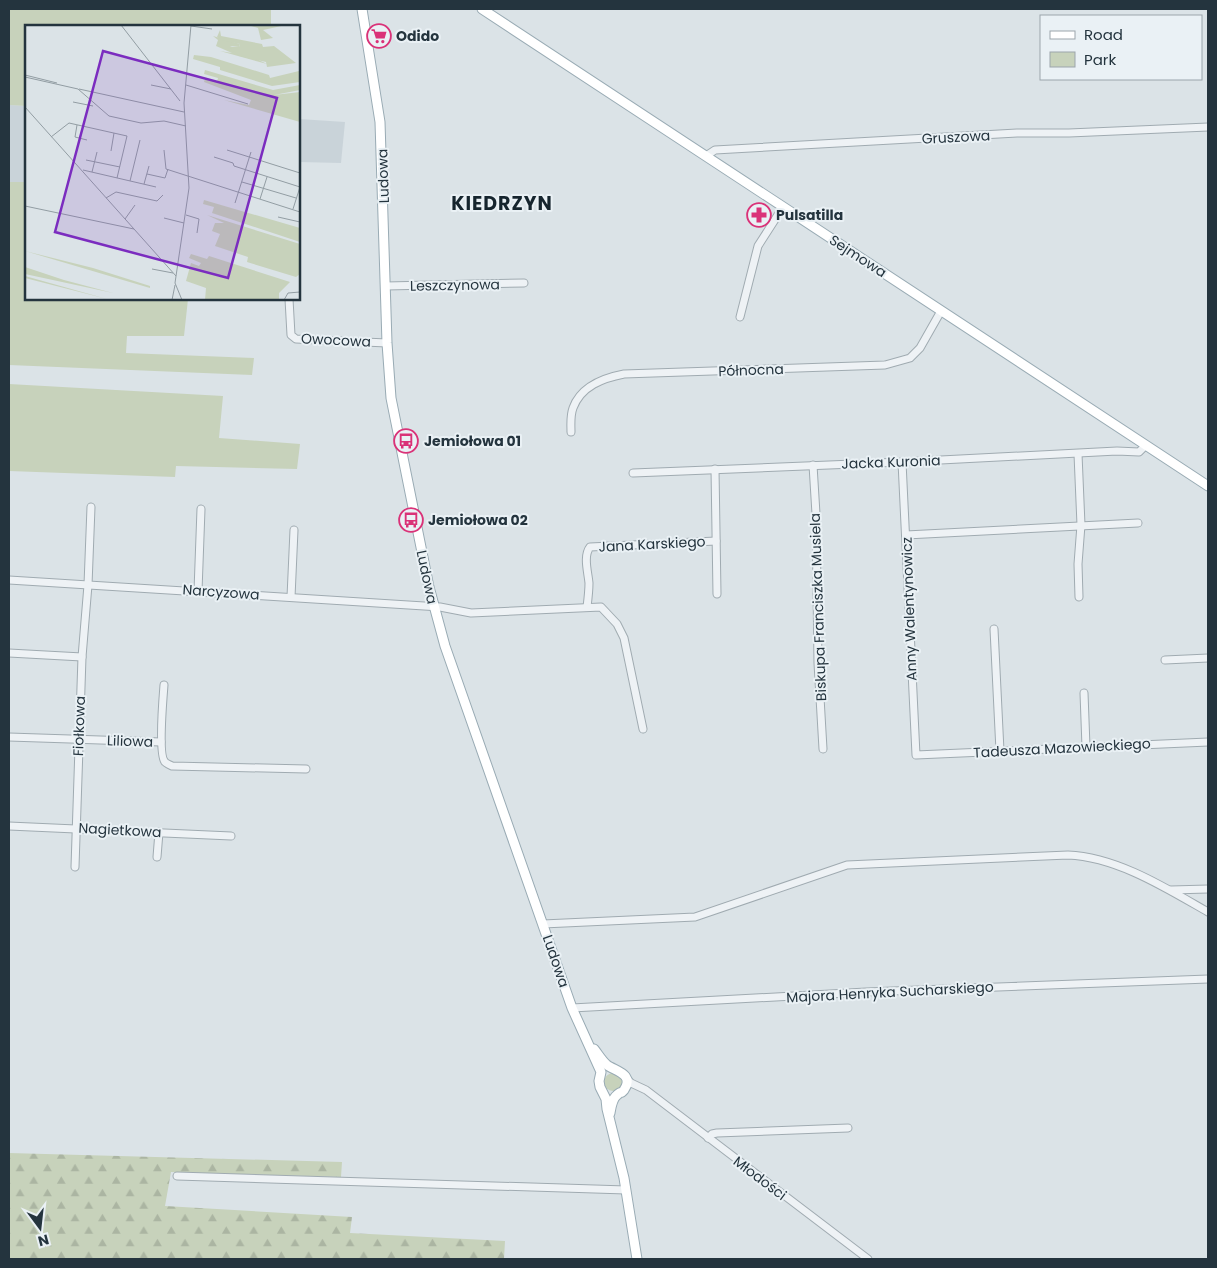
<svg xmlns="http://www.w3.org/2000/svg" width="1217" height="1268" font-family="Poppins,sans-serif">
  <defs>
    <pattern id="forest-firs" width="22" height="20" patternUnits="userSpaceOnUse" patternTransform="scale(1.25)"><rect width="22" height="20" fill="#c7d2bb"/><path d="M5 1l3.5 6h-7zM16 11l3.5 6h-7z" fill="#abb5a2"/></pattern>
  </defs>
  <rect width="100%" height="100%" fill="#dbe3e7"/>
  <g fill="#c9d3d9">
    <path d="M9,105L26,106V182H9Z"/>
    <path d="M299,119L345,122L341,163L299,162Z"/>
  </g>
  <g fill="#c7d2bb">
    <path d="M9,9H271V26H26V106L9,105Z"/>
    <path d="M9,182H26V299H188L184,336H127L126,353L254,358L252,375L9,365Z"/>
    <path d="M9,384L223,396L219,438L300,444L297,469L176,466L175,477L9,471Z"/>
    <circle cx="613" cy="1082" r="9"/>
  </g>
  <path fill="url(#forest-firs)" d="M9,1153L342,1162L341,1177L171,1172L165,1206L352,1217L350,1233L505,1241L504,1259H9Z"/>
  <g fill="none" stroke-linecap="round" stroke-linejoin="round">
    <g stroke="#a0abb1" stroke-width="9">
      <g id="minor">
        <path d="M706,156L715,150L1017,133H1069L1208,127"/>
        <path d="M386,286L524,283"/>
        <path d="M289,299L291,335L296,339L387,343"/>
        <path d="M740,317L758,246L783,207"/>
        <path d="M571,432C571,425 570,416 573,408C581,386 603,378 624,374L885,365L910,358L920,348L941,311"/>
        <path d="M1078,454L1081,525L1078,564L1079,597"/>
        <path d="M902,462L916,755L1208,742"/>
        <path d="M813,465L816,514L818,663L823,749"/>
        <path d="M715,469L717,594"/>
        <path d="M633,473L902,462L1117,451L1139,452L1146,445"/>
        <path d="M906,535L1138,523"/>
        <path d="M9,580L440,607L471,613L601,607L617,624L624,638L643,729"/>
        <path d="M198,591L201,509"/>
        <path d="M291,597L294,530"/>
        <path d="M587,607C588,599 589,591 589,583C588,572 583,556 590,547L716,541"/>
        <path d="M994,629L1000,751"/>
        <path d="M9,653L82,657"/>
        <path d="M1165,660L1208,658"/>
        <path d="M164,685C163,698 158,755 165,762C165,763 172,766 172,766L306,769"/>
        <path d="M1084,693L1086,747"/>
        <path d="M9,737L161,742"/>
        <path d="M9,826L231,836"/>
        <path d="M157,857L159,832"/>
        <path d="M75,867L82,657L88,585L91,507"/>
        <path d="M1171,890L1208,889"/>
        <path d="M543,924L695,917L847,865L1068,855C1117,857 1166,888 1208,912"/>
        <path d="M572,1008L866,992L1208,979"/>
        <path d="M626,1078L631,1083L646,1090L868,1259"/>
        <path d="M708,1138L712,1134L717,1133L848,1128"/>
        <path d="M177,1176L626,1190"/>
      </g>
    </g>
    <g stroke="#99abb4" stroke-width="11">
      <g id="major">
        <path d="M362,9L380,122L387,343L391,398L429,587L445,646L572,1008L601,1072L599,1081L600,1087L606,1099L607,1109L624,1178L637,1259"/>
        <path d="M482,9L1208,486"/>
        <path d="M594,1049C598,1054 602,1061 607,1065C615,1071 635,1074 624,1090C620,1095 622,1090 617,1095C612,1099 611,1107 610,1113"/>
      </g>
    </g>
    <use href="#minor" stroke="#eef2f5" stroke-width="7"/>
    <use href="#major" stroke="#fff" stroke-width="9"/>
  </g>
  <defs>
    <g id="supermarket-ring" transform="scale(1.25)"><circle r="9.5" fill="#eaf1f5" stroke="#da3278" stroke-width="1.5"/><path d="M-6-5.5h2.5l.6 2H6L4.5 2H-2.5L-4.4-4H-6ZM-1.5 3.2a1.3 1.3 0 1 0 .1 0ZM3 3.2a1.3 1.3 0 1 0 .1 0Z" fill="#da3278"/></g>
    <g id="pharmacy-ring" transform="scale(1.25)"><circle r="9.5" fill="#eaf1f5" stroke="#da3278" stroke-width="1.5"/><path d="M-2-6h4v4h4v4h-4v4h-4v-4h-4v-4h4Z" fill="#da3278"/></g>
    <g id="bus-ring" transform="scale(1.25)"><circle r="9.5" fill="#eaf1f5" stroke="#da3278" stroke-width="1.5"/><path d="M-5-6H5V4H4V6H2V4H-2V6H-4V4H-5ZM-3.5-4V0h7V-4ZM-3.5 1.2v1.5H-2V1.2ZM2 1.2v1.5H3.5V1.2Z" fill="#da3278"/></g>
  </defs>
  <g fill-rule="evenodd">
    <use href="#supermarket-ring" x="379" y="36"/>
    <use href="#pharmacy-ring" x="759" y="215"/>
    <use href="#bus-ring" x="406" y="441"/>
    <use href="#bus-ring" x="411" y="520"/>
  </g>
  <g text-anchor="middle" stroke-width="4" stroke-linejoin="round" paint-order="stroke">
    <g font-size="14" font-weight="bold" fill="#24343e" stroke="#eaf1f5" text-anchor="start">
      <text x="396" y="41">Odido</text>
      <text x="776" y="220">Pulsatilla</text>
      <text x="424" y="446">Jemiołowa 01</text>
      <text x="428" y="525">Jemiołowa 02</text>
    </g>
    <g font-size="14" fill="#24343e" stroke="#eaf1f5">
      <text transform="translate(956 137) rotate(-3)" y="5">Gruszowa</text>
      <text transform="translate(383 176) rotate(-92)" y="5">Ludowa</text>
      <text transform="translate(858 256) rotate(33)" y="5">Sejmowa</text>
      <text transform="translate(455 285) rotate(-1)" y="5">Leszczynowa</text>
      <text transform="translate(336 340) rotate(3)" y="5">Owocowa</text>
      <text transform="translate(751 370) rotate(-2)" y="5">Północna</text>
      <text transform="translate(891 462) rotate(-2)" y="5">Jacka Kuronia</text>
      <text transform="translate(652 544) rotate(-3)" y="5">Jana Karskiego</text>
      <text transform="translate(427 577) rotate(78)" y="5">Ludowa</text>
      <text transform="translate(221 592) rotate(4)" y="5">Narcyzowa</text>
      <text transform="translate(818 607) rotate(-92)" y="5">Biskupa Franciszka Musiela</text>
      <text transform="translate(909 609) rotate(-92)" y="5">Anny Walentynowicz</text>
      <text transform="translate(79 726) rotate(-88)" y="5">Fiołkowa</text>
      <text transform="translate(130 741) rotate(2)" y="5">Liliowa</text>
      <text transform="translate(1062 748) rotate(-3)" y="5">Tadeusza Mazowieckiego</text>
      <text transform="translate(120 830) rotate(3)" y="5">Nagietkowa</text>
      <text transform="translate(556 961) rotate(71)" y="5">Ludowa</text>
      <text transform="translate(890 992) rotate(-3)" y="5">Majora Henryka Sucharskiego</text>
      <text transform="translate(760 1178) rotate(37)" y="5">Młodości</text>
    </g>
    <g font-size="19" font-weight="bold" letter-spacing="1" fill="#16252e" stroke="#eaf1f5">
      <text x="502" y="210">KIEDRZYN</text>
    </g>
  </g>
  <g transform="translate(25 25)">
    <rect width="275" height="275" fill="#dbe3e7"/>
    <path d="M223,0L229,1L261,0L238,5L248,13L236,15L233,3ZM188,11L215,19L214,22L205,21L242,39L195,26L207,28L191,21L193,15ZM179,175L275,203V217L187,188L189,182L178,179ZM182,190L275,219V249L271,252L222,237L223,232L190,221L195,209L187,206L190,198H199ZM166,229L182,234L184,231L265,257L254,268V275H180L181,263L161,256L166,238L174,241L176,238L164,233Z" fill="#c7d2bb"/>
    <path d="M195,5L196,11L237,19L238,22L249,21L271,38L242,42L241,37L214,31L204,22H214L215,19L196,15L192,12ZM169,30L186,32L244,50L245,53L274,46L275,57L247,61L195,45V42L168,34ZM180,45L248,65L275,60V65L249,70L275,67V97L199,75L224,80L226,75L179,57L180,54L192,57L193,53L179,49ZM0,226L68,243L125,261V263ZM0,242L39,255L88,268L0,249ZM0,251L82,274L0,253Z" fill="#c7d2bb"/>
    <path fill="none" stroke="#929da3" stroke-width="1" d="M96,0L155,76M166,1L187,4M0,50L32,58M0,52L53,64L84,91L116,98L139,96L161,101M126,60L146,64M161,60L223,79M54,64L159,87M48,77L68,81M0,82L151,251M52,100L50,112L62,115M26,112L44,98L102,111L92,153M139,125L141,144L275,187M202,125L275,148M86,126L89,108M189,132L208,138L209,141M61,135L95,142M209,141L275,162M58,145L131,162M67,147L72,127M122,149L140,153L143,144M105,156L115,115M217,157L271,173M119,159L124,141M81,173L91,167L132,176L138,170M235,174L242,152M210,178L226,127M0,181L109,204M268,184L275,162M161,190L174,194L172,208M253,192L275,197M139,193L159,198M100,194L110,180M127,244L148,248M147,275L150,260M157,275L150,258L164,163L159,78L166,0M259,275L263,268L275,267"/>
    <path fill="#7b2cbf" fill-opacity="0.15" stroke="#7b2cbf" stroke-width="2.5" d="M78,26L252,73L203,253L30,207Z"/>
    <rect width="275" height="275" fill="none" stroke="#24343e" stroke-width="2.5"/>
  </g>
  <rect width="1217" height="1268" fill="none" stroke="#24343e" stroke-width="20"/>
  <rect x="1040" y="15" width="162" height="65" fill="#eaf1f5" stroke="#9ba5ac"/>
  <rect x="1050" y="31" width="25" height="8" fill="#ffffff" stroke="#9ba5ac"/>
  <text x="1084" y="40" font-size="15" fill="#24343e">Road</text>
  <rect x="1050" y="52" width="25" height="15" fill="#c7d2bb" stroke="#9ba5ac"/>
  <text x="1084" y="65" font-size="15" fill="#24343e">Park</text>
  <g transform="translate(40 1228) rotate(165)" stroke="#eaf1f5" stroke-width="4" paint-order="stroke">
  <path d="M0-4L9 19L0 12L-9 19Z" fill="#24343e"/>
  <text y="-8" font-size="14" font-weight="bold" text-anchor="middle" fill="#24343e">N</text>
  </g>
</svg>
